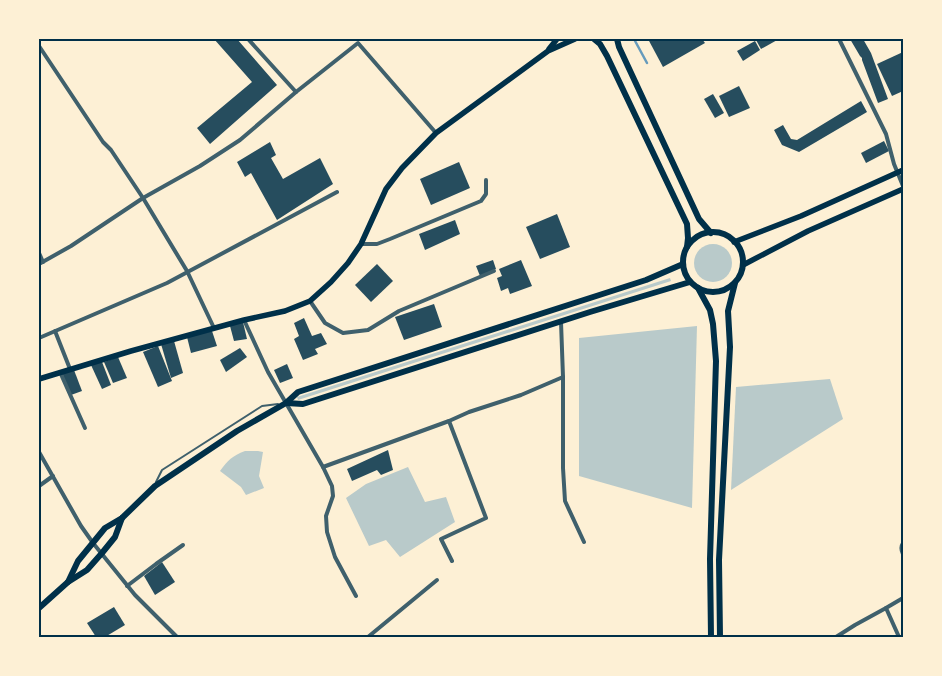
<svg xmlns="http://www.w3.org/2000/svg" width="942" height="676" font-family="Bitter,serif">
  <rect width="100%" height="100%" fill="#fdf0d5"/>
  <g fill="#b9caca">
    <circle cx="713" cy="263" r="19"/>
    <path d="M670,278L671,281L298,400L297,397Z"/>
    <path d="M697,326L692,508L579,476V338Z"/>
    <path d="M830,379L843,419L731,490L736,387Z"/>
    <path d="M245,451H258L263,452L259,476L264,488L246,495L241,487L220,471C228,460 232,456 245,451Z"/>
    <path d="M408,467L425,502L446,497L455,522L400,557L386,540L369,546L346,498L366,484Z"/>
  </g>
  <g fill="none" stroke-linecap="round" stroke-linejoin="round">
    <path stroke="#669bbc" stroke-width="2.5" d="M634,39L647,63"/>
  </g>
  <g fill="#264d5e">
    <path d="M214,39H237L277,85L210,144L197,128L252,82Z"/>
    <path d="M648,39H702L705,43L663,67Z"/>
    <path d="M758,39H779L761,49L756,40Z"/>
    <path d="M850,39H863L871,53L888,99L878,103L862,60V58L860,56Z"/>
    <path d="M755,41L760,50L743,61L737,51Z"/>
    <path d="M903,52V91L892,96L877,64Z"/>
    <path d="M739,86L750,108L729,117L719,96Z"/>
    <path d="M713,94L724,113L715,118L704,99Z"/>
    <path d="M861,101L867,112L799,152L782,145L774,130L783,125L791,139L797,140Z"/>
    <path d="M884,141L889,151L866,163L861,153Z"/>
    <path d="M270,142L276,155L271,158L283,179L320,158L333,184L277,220L251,173L245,177L237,162Z"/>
    <path d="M459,162L470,188L431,205L420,179Z"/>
    <path d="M557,214L570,247L540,259L526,227Z"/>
    <path d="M455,220L460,234L425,250L419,234Z"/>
    <path d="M493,260L496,269L480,276L476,266Z"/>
    <path d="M521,260L532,286L510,294L508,288L501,291L497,278L502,276L499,269Z"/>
    <path d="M377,264L393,281L371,302L355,285Z"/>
    <path d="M434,304L442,327L404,340L395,317Z"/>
    <path d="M304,318L312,336L321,333L327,344L315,349L318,354L303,360L294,339L299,336L294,323Z"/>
    <path d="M243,322L247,339L234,341L230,326Z"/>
    <path d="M212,331L217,346L191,353L187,337Z"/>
    <path d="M174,341L183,373L171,378L161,344Z"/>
    <path d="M158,346L172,381L158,387L143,352Z"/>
    <path d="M240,348L247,357L226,372L220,360Z"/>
    <path d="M118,357L127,378L113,383L104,362Z"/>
    <path d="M102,362L111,385L102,389L91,365Z"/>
    <path d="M287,364L293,378L280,383L274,370Z"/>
    <path d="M74,370L82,391L71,395L62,373Z"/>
    <path d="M388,450L393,470L381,475L377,470L352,481L347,469Z"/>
    <path d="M162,562L175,582L155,595L144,576Z"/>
    <path d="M114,607L125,625L105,637H96L87,623Z"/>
  </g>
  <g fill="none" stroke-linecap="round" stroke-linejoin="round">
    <path stroke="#3f606c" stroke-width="2" d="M156,482L162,470L262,406L278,404"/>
    <g stroke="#3f606c" stroke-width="4">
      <path d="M248,39L296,92"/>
      <path d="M839,39L886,134L894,164L903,186"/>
      <path d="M39,46L103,142L111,150L143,198L187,271L214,328"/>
      <path d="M361,244H377L390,239L481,201L486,194V180"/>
      <path d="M39,253L43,262"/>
      <path d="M39,264L71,246L143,198L200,166L240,140L296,92L358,43L436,133"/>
      <path d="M310,301L325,323L343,333L368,330L399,311L494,271"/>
      <path d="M244,320L268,372L323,467L332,486L333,496L326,516L327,532L335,557L356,596"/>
      <path d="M561,322L563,377V468L565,501L584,542"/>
      <path d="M55,331L70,369"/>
      <path d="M39,338L167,283L337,192"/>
      <path d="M60,372L85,428"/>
      <path d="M449,421L486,518L441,539L452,561"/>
      <path d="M39,452L81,526L93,543L135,595L177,637"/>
      <path d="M323,467L449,421L469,412L521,395L563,377"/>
      <path d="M39,486L53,476"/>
      <path d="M903,543C901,546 901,550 903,554"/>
      <path d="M127,586L156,564L183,545"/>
      <path d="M368,637L437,580"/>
      <path d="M836,637L855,625L886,608"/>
      <path d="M899,637L886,608L903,598"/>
    </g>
    <g stroke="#003049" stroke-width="5.5">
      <path d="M549,49L557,39"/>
      <path d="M734,242L801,216L903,170"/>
      <path d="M743,265L808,231L903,189"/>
      <path d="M39,379L131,351L244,320L285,311L310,301L331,282L348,263L361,244L386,189L402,168L436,133L548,51L575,39"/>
    </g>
    <g stroke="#003049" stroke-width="6">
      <path d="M594,39L600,44L607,56L687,224L688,238L687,247"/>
      <path d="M617,39L619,47L699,219L711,233"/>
      <circle cx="713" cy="262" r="30"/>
      <path d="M698,288L710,310L713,324L716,361L710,559L711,637"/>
      <path d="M286,403L303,404L590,312L690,282"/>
      <path d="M68,582L87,570L102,553L115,537L122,518"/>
      <path d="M39,608L68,582L78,561L105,528L122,518L155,486L237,431L286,403L298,392L646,280L683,264"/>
      <path d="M720,637L719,560L730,347L728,311L735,283"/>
    </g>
  </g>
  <rect width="942" height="676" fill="none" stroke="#fdf0d5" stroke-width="80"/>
  <rect x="40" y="40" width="862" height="596" fill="none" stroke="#003049" stroke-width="2"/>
</svg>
